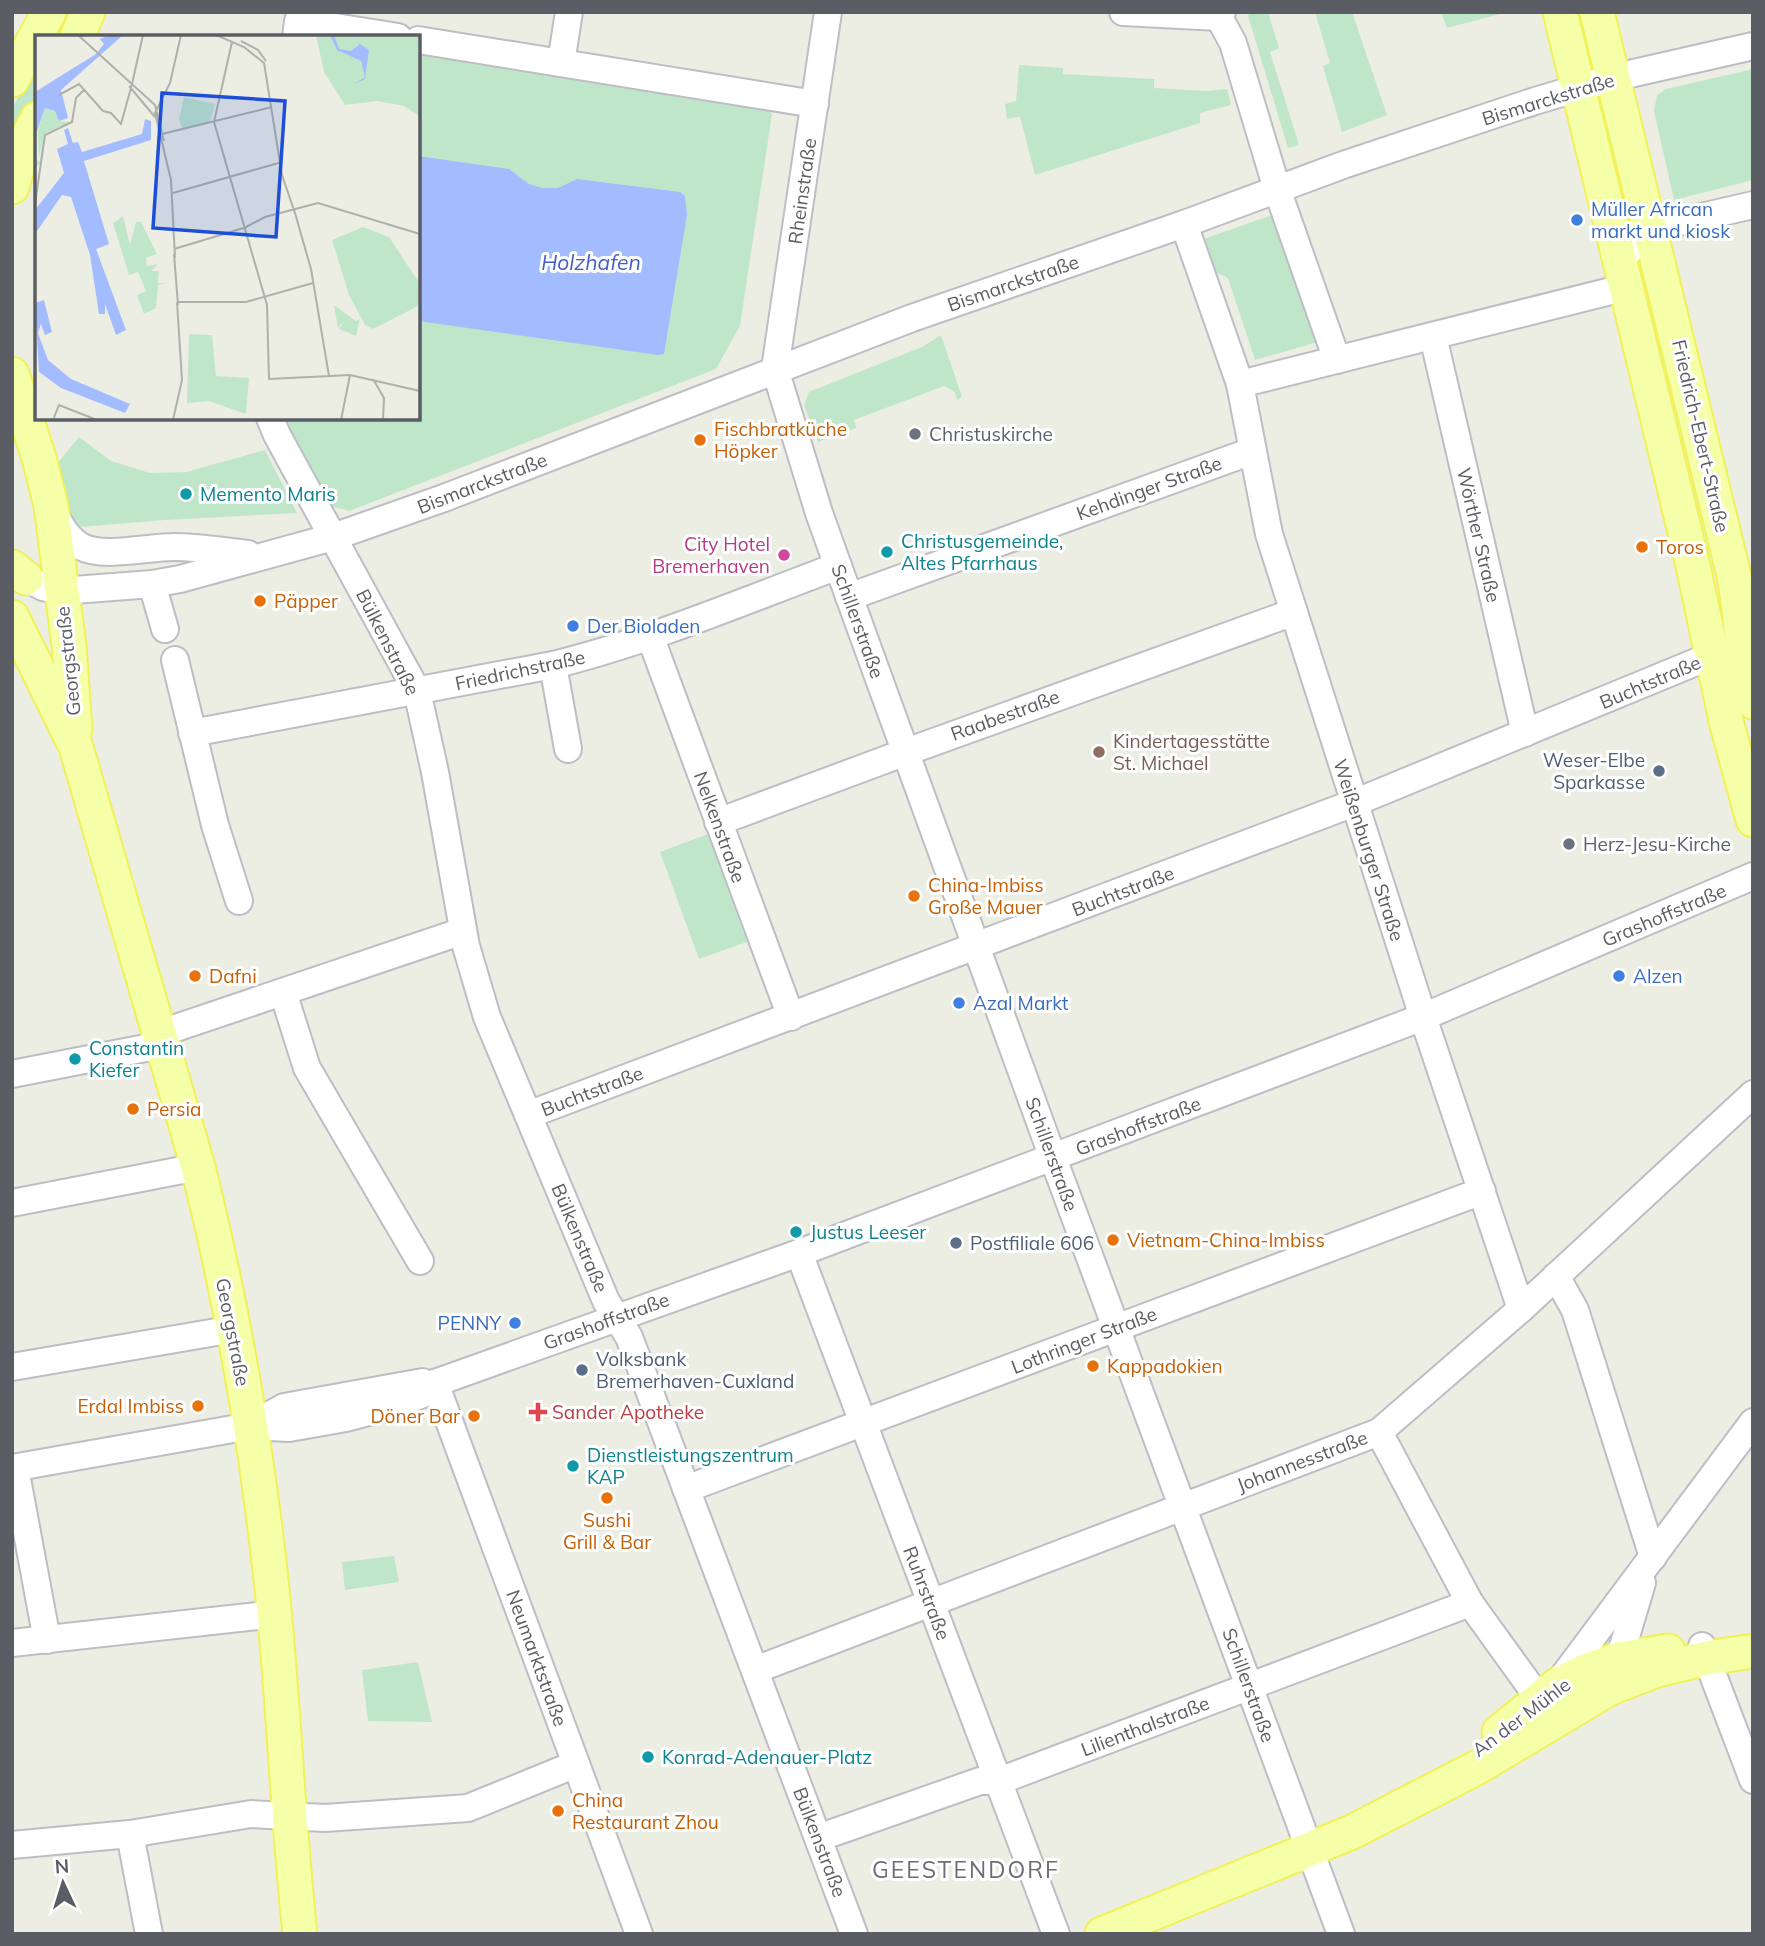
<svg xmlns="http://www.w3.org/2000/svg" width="1765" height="1946" font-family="Mulish,sans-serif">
  <rect width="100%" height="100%" fill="#edeee3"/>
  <g fill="#c0e6ca">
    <path d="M1250,12H1268L1279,48L1270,52L1299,145L1288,148L1248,16Z"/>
    <path d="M1315,12H1352L1387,115L1342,132L1323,66L1330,63Z"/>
    <path d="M1441,12H1504V13L1447,28Z"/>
    <path d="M418,50L762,105L772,114L740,326L716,369L349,511L331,506L280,418H418Z"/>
    <path d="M37,64V93L12,145V108Z"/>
    <path d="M1019,65L1063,68V74L1154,79V88L1208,91L1227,89L1231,105L1200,113V123L1035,175L1020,117L1007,119L1005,104L1016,101Z"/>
    <path d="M1753,69V180L1674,200L1654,111L1657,95L1666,89Z"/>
    <path d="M1275,214L1321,341L1255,360L1228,278L1211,270L1201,240Z"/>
    <path d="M941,335L962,397L957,400L955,392L944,386L854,420L856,428L818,442L804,405L809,392L922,347Z"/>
    <path d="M79,437L111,461L150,473L186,472L265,450L297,513L165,520L81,527L66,510L56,465Z"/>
    <path d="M708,834L747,942L699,959L660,852Z"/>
    <path d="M394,1556L399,1582L345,1590L342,1562Z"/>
    <path d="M418,1662L432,1722L368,1721L362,1670Z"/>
  </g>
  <path fill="#a3bcff" d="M418,156L509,169L529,184L542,188H558L577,179L680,192L685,196L687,215L664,354L658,355L418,321Z"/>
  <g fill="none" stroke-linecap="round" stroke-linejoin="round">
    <g stroke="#bdbec5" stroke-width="30">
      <g id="minor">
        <path d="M828,12L775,369L819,513L838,566L1053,1158L1341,1934"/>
        <path d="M1123,12L1219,17L1222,12"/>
        <path d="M1219,17L1233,43L1277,189L1337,360"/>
        <path d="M296,37L298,21L398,37"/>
        <path d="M418,40L815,104"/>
        <path d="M561,63L569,12"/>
        <path d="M1184,224L1240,384L1269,534L1423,1017L1521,1309"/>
        <path d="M1621,262L1638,238L1649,229L1753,205"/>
        <path d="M1433,336L1525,733"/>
        <path d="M1240,384L1627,287"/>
        <path d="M270,418L277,435L417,691L435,772L466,946L487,1017L606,1301L629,1337L854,1934"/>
        <path d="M52,510C60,524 67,539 82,547C103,558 149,547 173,547C198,547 223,551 248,554"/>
        <path d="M26,578L43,587L61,591L152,584L180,579L333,537L444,498L912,318L1184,224L1343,165L1535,101L1612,78L1753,46"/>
        <path d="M152,584L165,629"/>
        <path d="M849,597L1252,451"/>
        <path d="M650,636L791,1017"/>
        <path d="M175,660L215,825L239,901"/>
        <path d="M553,665L568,749"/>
        <path d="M192,733L553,665C650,641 744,601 838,566"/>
        <path d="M718,822L906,752L1294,612"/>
        <path d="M283,992L307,1068L420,1261"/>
        <path d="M158,1034L463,931"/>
        <path d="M12,1074L161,1045"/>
        <path d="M528,1115L1354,803L1713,655"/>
        <path d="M12,1203L198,1167"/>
        <path d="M799,1253L1056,1934"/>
        <path d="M1556,1276L1575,1310L1653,1557"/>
        <path d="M12,1367L234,1329"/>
        <path d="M435,1383L639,1934"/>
        <path d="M250,1426L284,1407L423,1382"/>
        <path d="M1379,1432L1470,1603L1540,1700"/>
        <path d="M12,1468L250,1426L289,1428L346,1418L391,1406L423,1394L435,1383L799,1253L1423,1017L1753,876"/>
        <path d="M15,1468L47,1640"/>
        <path d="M686,1489L1482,1191"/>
        <path d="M12,1643L275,1614"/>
        <path d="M1702,1646L1753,1780"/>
        <path d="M755,1670L1379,1432L1521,1309L1753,1094"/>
        <path d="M1615,1673L1642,1583"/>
        <path d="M1559,1682L1753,1422"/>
        <path d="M130,1834L149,1934"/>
        <path d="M818,1838L980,1781H999L1470,1603"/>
        <path d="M12,1845L130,1834L251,1814L325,1818L468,1808L576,1764"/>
      </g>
    </g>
    <g stroke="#f1f159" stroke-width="37">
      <g id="major">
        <path d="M1560,12L1693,566L1727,725L1753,820"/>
        <path d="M1597,12L1734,576C1742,618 1741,661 1753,702"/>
        <path d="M77,37L88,12"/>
        <path d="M12,80L49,12"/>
        <path d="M12,187L24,144L37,119"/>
        <path d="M12,374L39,458L51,506L69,646L75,729"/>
        <path d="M12,567L26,578"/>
        <path d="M12,617L76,747L198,1167C232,1303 256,1441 271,1580C284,1697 287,1816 300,1934"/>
        <path d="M1499,1732L1557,1685L1587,1670L1619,1659L1668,1651"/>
        <path d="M1102,1934L1352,1832L1478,1767L1610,1688L1657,1670L1707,1658L1753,1651"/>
      </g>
    </g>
    <use href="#minor" stroke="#fff" stroke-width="26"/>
    <use href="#major" stroke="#f4ffa8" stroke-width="33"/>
  </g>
  <g fill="#3f7fe0" stroke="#fff" stroke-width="2.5">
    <circle cx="1577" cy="220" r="7"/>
    <circle cx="573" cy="626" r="7"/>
    <circle cx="1619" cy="976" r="7"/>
    <circle cx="959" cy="1003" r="7"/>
    <circle cx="515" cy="1323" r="7"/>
  </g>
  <g fill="#6b7280" stroke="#fff" stroke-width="2.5">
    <circle cx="915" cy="434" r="7"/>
    <circle cx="1569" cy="844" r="7"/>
  </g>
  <g fill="#e8710a" stroke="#fff" stroke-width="2.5">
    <circle cx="700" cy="440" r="7"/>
    <circle cx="1642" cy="547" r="7"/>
    <circle cx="260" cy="601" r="7"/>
    <circle cx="914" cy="896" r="7"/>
    <circle cx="195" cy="976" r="7"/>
    <circle cx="133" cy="1109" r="7"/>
    <circle cx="1113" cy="1240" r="7"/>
    <circle cx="1093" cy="1366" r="7"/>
    <circle cx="198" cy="1406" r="7"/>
    <circle cx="474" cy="1416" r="7"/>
    <circle cx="607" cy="1498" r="7"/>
    <circle cx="558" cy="1811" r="7"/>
  </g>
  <g fill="#0f9aa8" stroke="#fff" stroke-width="2.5">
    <circle cx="186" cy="494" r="7"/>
    <circle cx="887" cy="552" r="7"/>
    <circle cx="75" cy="1059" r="7"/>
    <circle cx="796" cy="1232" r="7"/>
    <circle cx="573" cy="1466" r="7"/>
    <circle cx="648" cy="1757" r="7"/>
  </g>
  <circle fill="#d1479c" stroke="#fff" stroke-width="2.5" cx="784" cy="555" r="7"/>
  <circle fill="#8d6e63" stroke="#fff" stroke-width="2.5" cx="1099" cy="752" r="7"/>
  <g fill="#5c6f8a" stroke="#fff" stroke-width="2.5">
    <circle cx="1659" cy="771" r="7"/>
    <circle cx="956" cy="1243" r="7"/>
    <circle cx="582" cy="1370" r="7"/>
  </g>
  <path fill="#e0444e" stroke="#fff" stroke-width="2.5" d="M534.5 1401.5h7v7h7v7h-7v7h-7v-7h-7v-7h7z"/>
  <g text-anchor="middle" stroke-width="6" stroke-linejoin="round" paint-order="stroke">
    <g font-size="19" fill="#5b5d64" stroke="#fff">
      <text transform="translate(1548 99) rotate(-17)" y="7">Bismarckstraße</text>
      <text transform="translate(802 191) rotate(-82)" y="7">Rheinstraße</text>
      <text transform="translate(1013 283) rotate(-19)" y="7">Bismarckstraße</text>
      <text transform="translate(1701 436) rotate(77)" y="7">Friedrich-Ebert-Straße</text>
      <text transform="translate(482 483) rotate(-21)" y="7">Bismarckstraße</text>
      <text transform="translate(1149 488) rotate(-20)" y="7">Kehdinger Straße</text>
      <text transform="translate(1479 535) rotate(77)" y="7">Wörther Straße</text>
      <text transform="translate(858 621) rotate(70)" y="7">Schillerstraße</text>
      <text transform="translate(388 642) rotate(63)" y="7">Bülkenstraße</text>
      <text transform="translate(68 661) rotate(-96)" y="7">Georgstraße</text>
      <text transform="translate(520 670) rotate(-12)" y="7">Friedrichstraße</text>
      <text transform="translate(1650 682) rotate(-23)" y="7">Buchtstraße</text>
      <text transform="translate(1005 715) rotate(-20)" y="7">Raabestraße</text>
      <text transform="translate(720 827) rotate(70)" y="7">Nelkenstraße</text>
      <text transform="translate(1369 850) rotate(72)" y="7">Weißenburger Straße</text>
      <text transform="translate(1123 891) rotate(-21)" y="7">Buchtstraße</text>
      <text transform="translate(1664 915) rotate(-23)" y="7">Grashoffstraße</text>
      <text transform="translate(592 1091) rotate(-21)" y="7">Buchtstraße</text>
      <text transform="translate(1138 1126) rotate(-21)" y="7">Grashoffstraße</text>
      <text transform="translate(1052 1154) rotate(70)" y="7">Schillerstraße</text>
      <text transform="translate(580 1238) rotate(67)" y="7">Bülkenstraße</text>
      <text transform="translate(606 1321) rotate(-20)" y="7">Grashoffstraße</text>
      <text transform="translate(233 1332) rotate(79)" y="7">Georgstraße</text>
      <text transform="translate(1084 1340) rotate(-21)" y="7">Lothringer Straße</text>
      <text transform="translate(1302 1461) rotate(-21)" y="7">Johannesstraße</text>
      <text transform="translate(927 1593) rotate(69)" y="7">Ruhrstraße</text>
      <text transform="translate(537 1658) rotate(70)" y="7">Neumarktstraße</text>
      <text transform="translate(1249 1685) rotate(70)" y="7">Schillerstraße</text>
      <text transform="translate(1521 1717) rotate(-37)" y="7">An der Mühle</text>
      <text transform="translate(1145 1726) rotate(-21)" y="7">Lilienthalstraße</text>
      <text transform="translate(820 1842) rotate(69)" y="7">Bülkenstraße</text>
    </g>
    <g font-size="19" fill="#366cbe" stroke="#fff" text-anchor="start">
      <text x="1591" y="216">Müller African<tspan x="1591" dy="22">markt und kiosk</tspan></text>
      <text x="587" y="633">Der Bioladen</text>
      <text x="1633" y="983">Alzen</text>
      <text x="973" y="1010">Azal Markt</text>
      <text x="501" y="1330" text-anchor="end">PENNY</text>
    </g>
    <g font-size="19" fill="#c56008" stroke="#fff" text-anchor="start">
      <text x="714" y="436">Fischbratküche<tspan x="714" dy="22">Höpker</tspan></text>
      <text x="1656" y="554">Toros</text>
      <text x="274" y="608">Päpper</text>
      <text x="928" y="892">China-Imbiss<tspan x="928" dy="22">Große Mauer</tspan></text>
      <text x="209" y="983">Dafni</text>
      <text x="147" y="1116">Persia</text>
      <text x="1127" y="1247">Vietnam-China-Imbiss</text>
      <text x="1107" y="1373">Kappadokien</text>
      <text x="184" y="1413" text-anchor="end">Erdal Imbiss</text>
      <text x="460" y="1423" text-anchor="end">Döner Bar</text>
      <text x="607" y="1527" text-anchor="middle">Sushi<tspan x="607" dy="22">Grill &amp; Bar</tspan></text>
      <text x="572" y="1807">China<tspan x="572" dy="22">Restaurant Zhou</tspan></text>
    </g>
    <g font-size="19" fill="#5b616d" stroke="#fff" text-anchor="start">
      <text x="929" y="441">Christuskirche</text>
      <text x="1583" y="851">Herz-Jesu-Kirche</text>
    </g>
    <g font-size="19" fill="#0d838f" stroke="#fff" text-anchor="start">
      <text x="200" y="501">Memento Maris</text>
      <text x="901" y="548">Christusgemeinde,<tspan x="901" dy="22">Altes Pfarrhaus</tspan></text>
      <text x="89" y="1055">Constantin<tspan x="89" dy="22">Kiefer</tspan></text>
      <text x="810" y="1239">Justus Leeser</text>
      <text x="587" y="1462">Dienstleistungszentrum<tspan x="587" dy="22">KAP</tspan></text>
      <text x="662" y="1764">Konrad-Adenauer-Platz</text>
    </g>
    <g font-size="19" fill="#b23c85" stroke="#fff" text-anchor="end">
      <text x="770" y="551">City Hotel<tspan x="770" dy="22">Bremerhaven</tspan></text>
    </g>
    <g font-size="19" fill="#785e54" stroke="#fff" text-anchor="start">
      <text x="1113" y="748">Kindertagesstätte<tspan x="1113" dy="22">St. Michael</tspan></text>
    </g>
    <g font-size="19" fill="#4e5e75" stroke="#fff" text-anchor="start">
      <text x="1645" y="767" text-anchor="end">Weser-Elbe<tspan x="1645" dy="22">Sparkasse</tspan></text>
      <text x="970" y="1250">Postfiliale 606</text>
      <text x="596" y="1366">Volksbank<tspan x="596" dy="22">Bremerhaven-Cuxland</tspan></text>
    </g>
    <g font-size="19" fill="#be3a42" stroke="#fff" text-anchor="start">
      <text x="552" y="1419">Sander Apotheke</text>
    </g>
    <g font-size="21" font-style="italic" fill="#445ec3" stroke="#fff">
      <text x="591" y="270">Holzhafen</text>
    </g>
    <g font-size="23" letter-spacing="2" fill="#6c6e76" stroke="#fff">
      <text x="966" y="1878">GEESTENDORF</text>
    </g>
  </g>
  <g transform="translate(35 35)">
    <rect width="385" height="385" fill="#edeee3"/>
    <path d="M281,0H385V82L369,71L343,66L310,70L289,37ZM149,62L180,69L175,87L148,95L144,85ZM10,73L20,76L24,86L36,87L10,98L6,128L0,133L1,125L5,126L8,99L4,124L3,96ZM88,181L95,210L101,187H106L122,219L111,223L112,231L123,229L116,236H124L123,248H132L123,250L121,273L109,279L102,260L111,256L103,237L94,240L78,188ZM328,192L354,202L385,249V270L338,294L330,290L314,260L297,205ZM299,270L321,286L325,284L321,301L304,294L311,283L303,293ZM154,299L177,300L181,341L214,343L211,379L174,366L152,368Z" fill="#c0e6ca"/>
    <path d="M74,0H88L26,55L33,83L24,86L20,76L10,73L0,102V57L61,19L69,9L65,4ZM295,0H299L304,14L316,16L325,9L334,15L330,44L319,49L330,42L326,26L302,15ZM110,84L116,86V105L49,126L74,209L61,214L91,295L81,300L70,269V279H64L55,220L36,162L27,160L0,199V175L29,138L22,114L33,109L29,95L33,93L38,108L43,107L47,117L107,99ZM9,265L17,297L10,300L6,289L3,298L13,325L36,344L95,369L90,378L26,353L4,337L0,268Z" fill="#a3bcff"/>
    <path fill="none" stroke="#a3bcff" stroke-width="3.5" d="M0,69L22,60"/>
    <path fill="none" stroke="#afb0ac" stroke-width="2" d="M43,0L120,70L129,106M181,0L209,12L229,28L247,140L260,178M206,6L223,15L231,26M197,7L179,87L232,270L234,344L315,340L385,356M97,49L108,0M94,51L120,82M24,60L44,49L68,76L76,78L86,89L97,49M127,99L237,72M138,158L247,127M0,169L10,100L37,87L41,63L49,55M260,178L276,234L294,341M209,193L230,182L283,168L385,199M139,214L212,192M139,219L143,270M140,223L136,145L120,78L135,48L146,0M142,267H211L278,248M338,344L349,363L348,385M18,385L24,370L62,385M138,385L147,345L142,267M306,385L315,340"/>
    <path fill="#1d4ed8" fill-opacity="0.15" stroke="#1d4ed8" stroke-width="3.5" d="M127,58L250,66L241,202L118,193Z"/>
    <rect width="385" height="385" fill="none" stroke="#5b5d64" stroke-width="3.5"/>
  </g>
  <rect width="1765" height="1946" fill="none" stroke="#5b5d64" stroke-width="28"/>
  <g transform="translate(63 1883) rotate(356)" stroke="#ffffff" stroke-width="5" paint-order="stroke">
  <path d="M0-5L12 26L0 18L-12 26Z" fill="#5b5d64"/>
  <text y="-10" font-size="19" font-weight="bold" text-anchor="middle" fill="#5b5d64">N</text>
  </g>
</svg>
